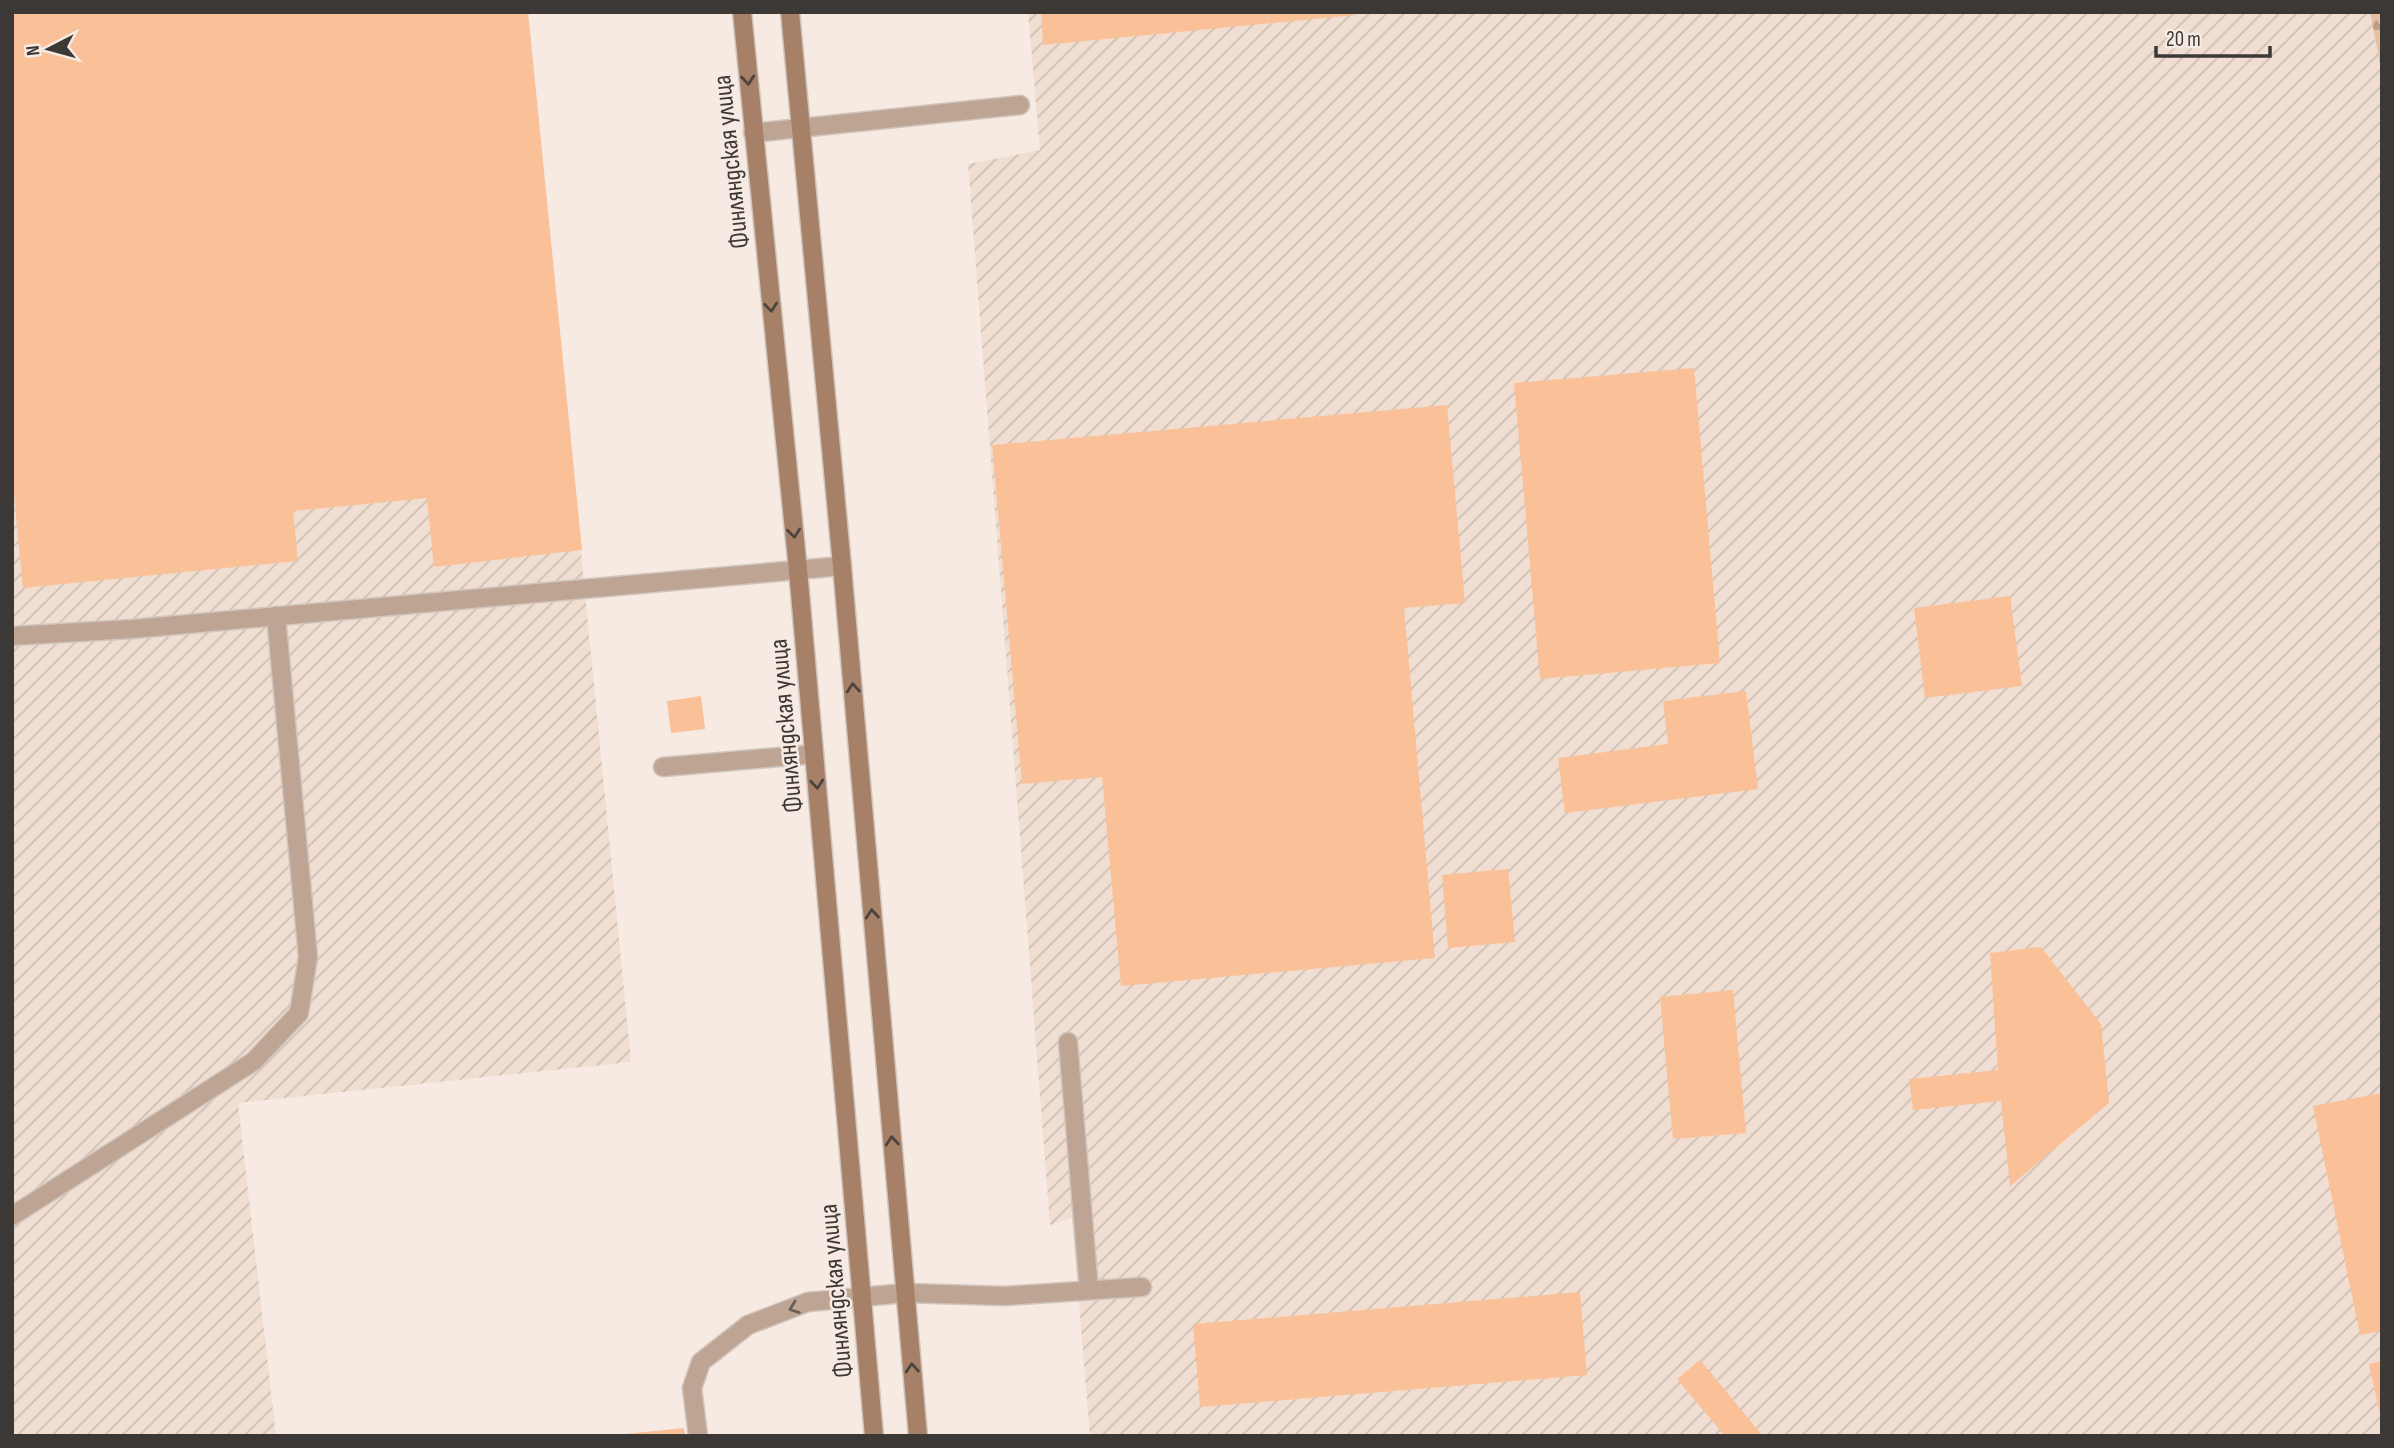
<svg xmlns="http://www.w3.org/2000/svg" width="2394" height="1448" font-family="'Sofia Sans Condensed',sans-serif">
  <defs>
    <pattern id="industrial-furrows" width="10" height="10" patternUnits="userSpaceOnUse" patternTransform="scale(1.75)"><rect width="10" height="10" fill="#efded1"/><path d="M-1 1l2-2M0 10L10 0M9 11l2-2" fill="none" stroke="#cebfb4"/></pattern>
    <pattern id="forest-firs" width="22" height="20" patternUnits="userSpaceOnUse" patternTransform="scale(1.75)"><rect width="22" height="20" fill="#e6c0a5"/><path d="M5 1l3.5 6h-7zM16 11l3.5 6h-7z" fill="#bc9d87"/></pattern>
  </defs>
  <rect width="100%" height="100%" fill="#f6eae2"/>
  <g fill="url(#industrial-furrows)">
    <path d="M12,12H528L631,1062L238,1103L276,1436H12Z"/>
    <path d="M1028,12H2370L2382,74V1436H1090L1072,1218L1050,1225L968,164L1040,150Z"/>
  </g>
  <path fill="url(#forest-firs)" d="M2370,12H2382V74Z"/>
  <g fill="#fac198">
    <path d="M12,12H528L582,550L434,567L427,498L293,511L298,561L23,588L12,475Z"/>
    <path d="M1041,12H1355L1356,15L1043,45Z"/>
    <path d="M1694,368L1720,663L1540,679L1514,383Z"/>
    <path d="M1447,405L1465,603L1404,608L1435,958L1121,986L1102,777L1022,784L992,445Z"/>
    <path d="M2010,596L2022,686L1925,698L1914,608Z"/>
    <path d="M1746,691L1758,789L1565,813L1558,758L1668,744L1663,701Z"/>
    <path d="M701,696L705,729L671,733L667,701Z"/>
    <path d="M1508,869L1515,942L1448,948L1442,875Z"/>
    <path d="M2041,947L2101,1024L2109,1103L2010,1186L2001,1101L1913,1110L1909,1079L1998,1070L1990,953Z"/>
    <path d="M1733,990L1746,1133L1673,1139L1660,997Z"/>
    <path d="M2382,1093V1331L2360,1335L2313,1106Z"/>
    <path d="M1580,1292L1587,1375L1200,1407L1193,1324Z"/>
    <path d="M1700,1360L1763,1436H1725L1677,1379Z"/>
    <path d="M2382,1361V1419H2381L2369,1364Z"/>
    <path d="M684,1428L685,1436H625V1434Z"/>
  </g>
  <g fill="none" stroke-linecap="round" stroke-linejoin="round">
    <g stroke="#d1c6bf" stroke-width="21">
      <g id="lane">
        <path d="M753,133L1020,105"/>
        <path d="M12,636L132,629L842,566"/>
        <path d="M663,767L814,754"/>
        <path d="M1068,1042L1089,1290"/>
        <path d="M12,1216L254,1061L299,1013L308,957L276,616"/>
        <path d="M698,1436L692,1388L701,1362L748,1325L808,1302L905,1293L1005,1296L1142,1287"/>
      </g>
    </g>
    <g stroke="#d1c6bf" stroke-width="21">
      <g id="secondary">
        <path d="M742,12L798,570L874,1436"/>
        <path d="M790,12L842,566L918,1436"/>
      </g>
    </g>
    <use href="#lane" stroke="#bea593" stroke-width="18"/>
    <use href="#secondary" stroke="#a68168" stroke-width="18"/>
  </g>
  <defs><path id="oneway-chevron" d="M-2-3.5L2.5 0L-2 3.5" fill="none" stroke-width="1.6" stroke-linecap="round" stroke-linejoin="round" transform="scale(1.75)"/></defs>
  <g stroke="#4c433d">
    <use href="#oneway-chevron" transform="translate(748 80) rotate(85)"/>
    <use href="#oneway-chevron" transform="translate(771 307) rotate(84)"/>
    <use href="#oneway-chevron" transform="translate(794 533) rotate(84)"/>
    <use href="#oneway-chevron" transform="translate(853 688) rotate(-95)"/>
    <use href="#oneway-chevron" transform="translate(817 784) rotate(85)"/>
    <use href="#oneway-chevron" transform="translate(872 914) rotate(-95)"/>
    <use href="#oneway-chevron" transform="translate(892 1141) rotate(-95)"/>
    <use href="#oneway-chevron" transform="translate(912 1368) rotate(-95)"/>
  </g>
  <use stroke="#6a5e56" href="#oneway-chevron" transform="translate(794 1308) rotate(160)"/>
  <g text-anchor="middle" stroke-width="5" stroke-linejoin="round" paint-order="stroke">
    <g font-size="26" fill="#3c3835" stroke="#f6eae2">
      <text transform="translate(730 162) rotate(-96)" y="9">Финляндская улица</text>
      <text transform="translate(785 726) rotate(-95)" y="9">Финляндская улица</text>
      <text transform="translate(835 1291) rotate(-95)" y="9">Финляндская улица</text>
    </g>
  </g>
  <rect width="2394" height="1448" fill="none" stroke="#3c3835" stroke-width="28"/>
  <g transform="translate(49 49) rotate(264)" stroke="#f6eae2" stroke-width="5" paint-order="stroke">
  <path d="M0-5L12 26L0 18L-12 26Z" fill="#3c3835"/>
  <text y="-10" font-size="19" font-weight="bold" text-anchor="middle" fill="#3c3835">N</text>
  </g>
  <path d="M2156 46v10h114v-10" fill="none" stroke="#3c3835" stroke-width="3.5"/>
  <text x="2166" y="46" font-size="21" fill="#3c3835" stroke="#f6eae2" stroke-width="5" paint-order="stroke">20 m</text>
</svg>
